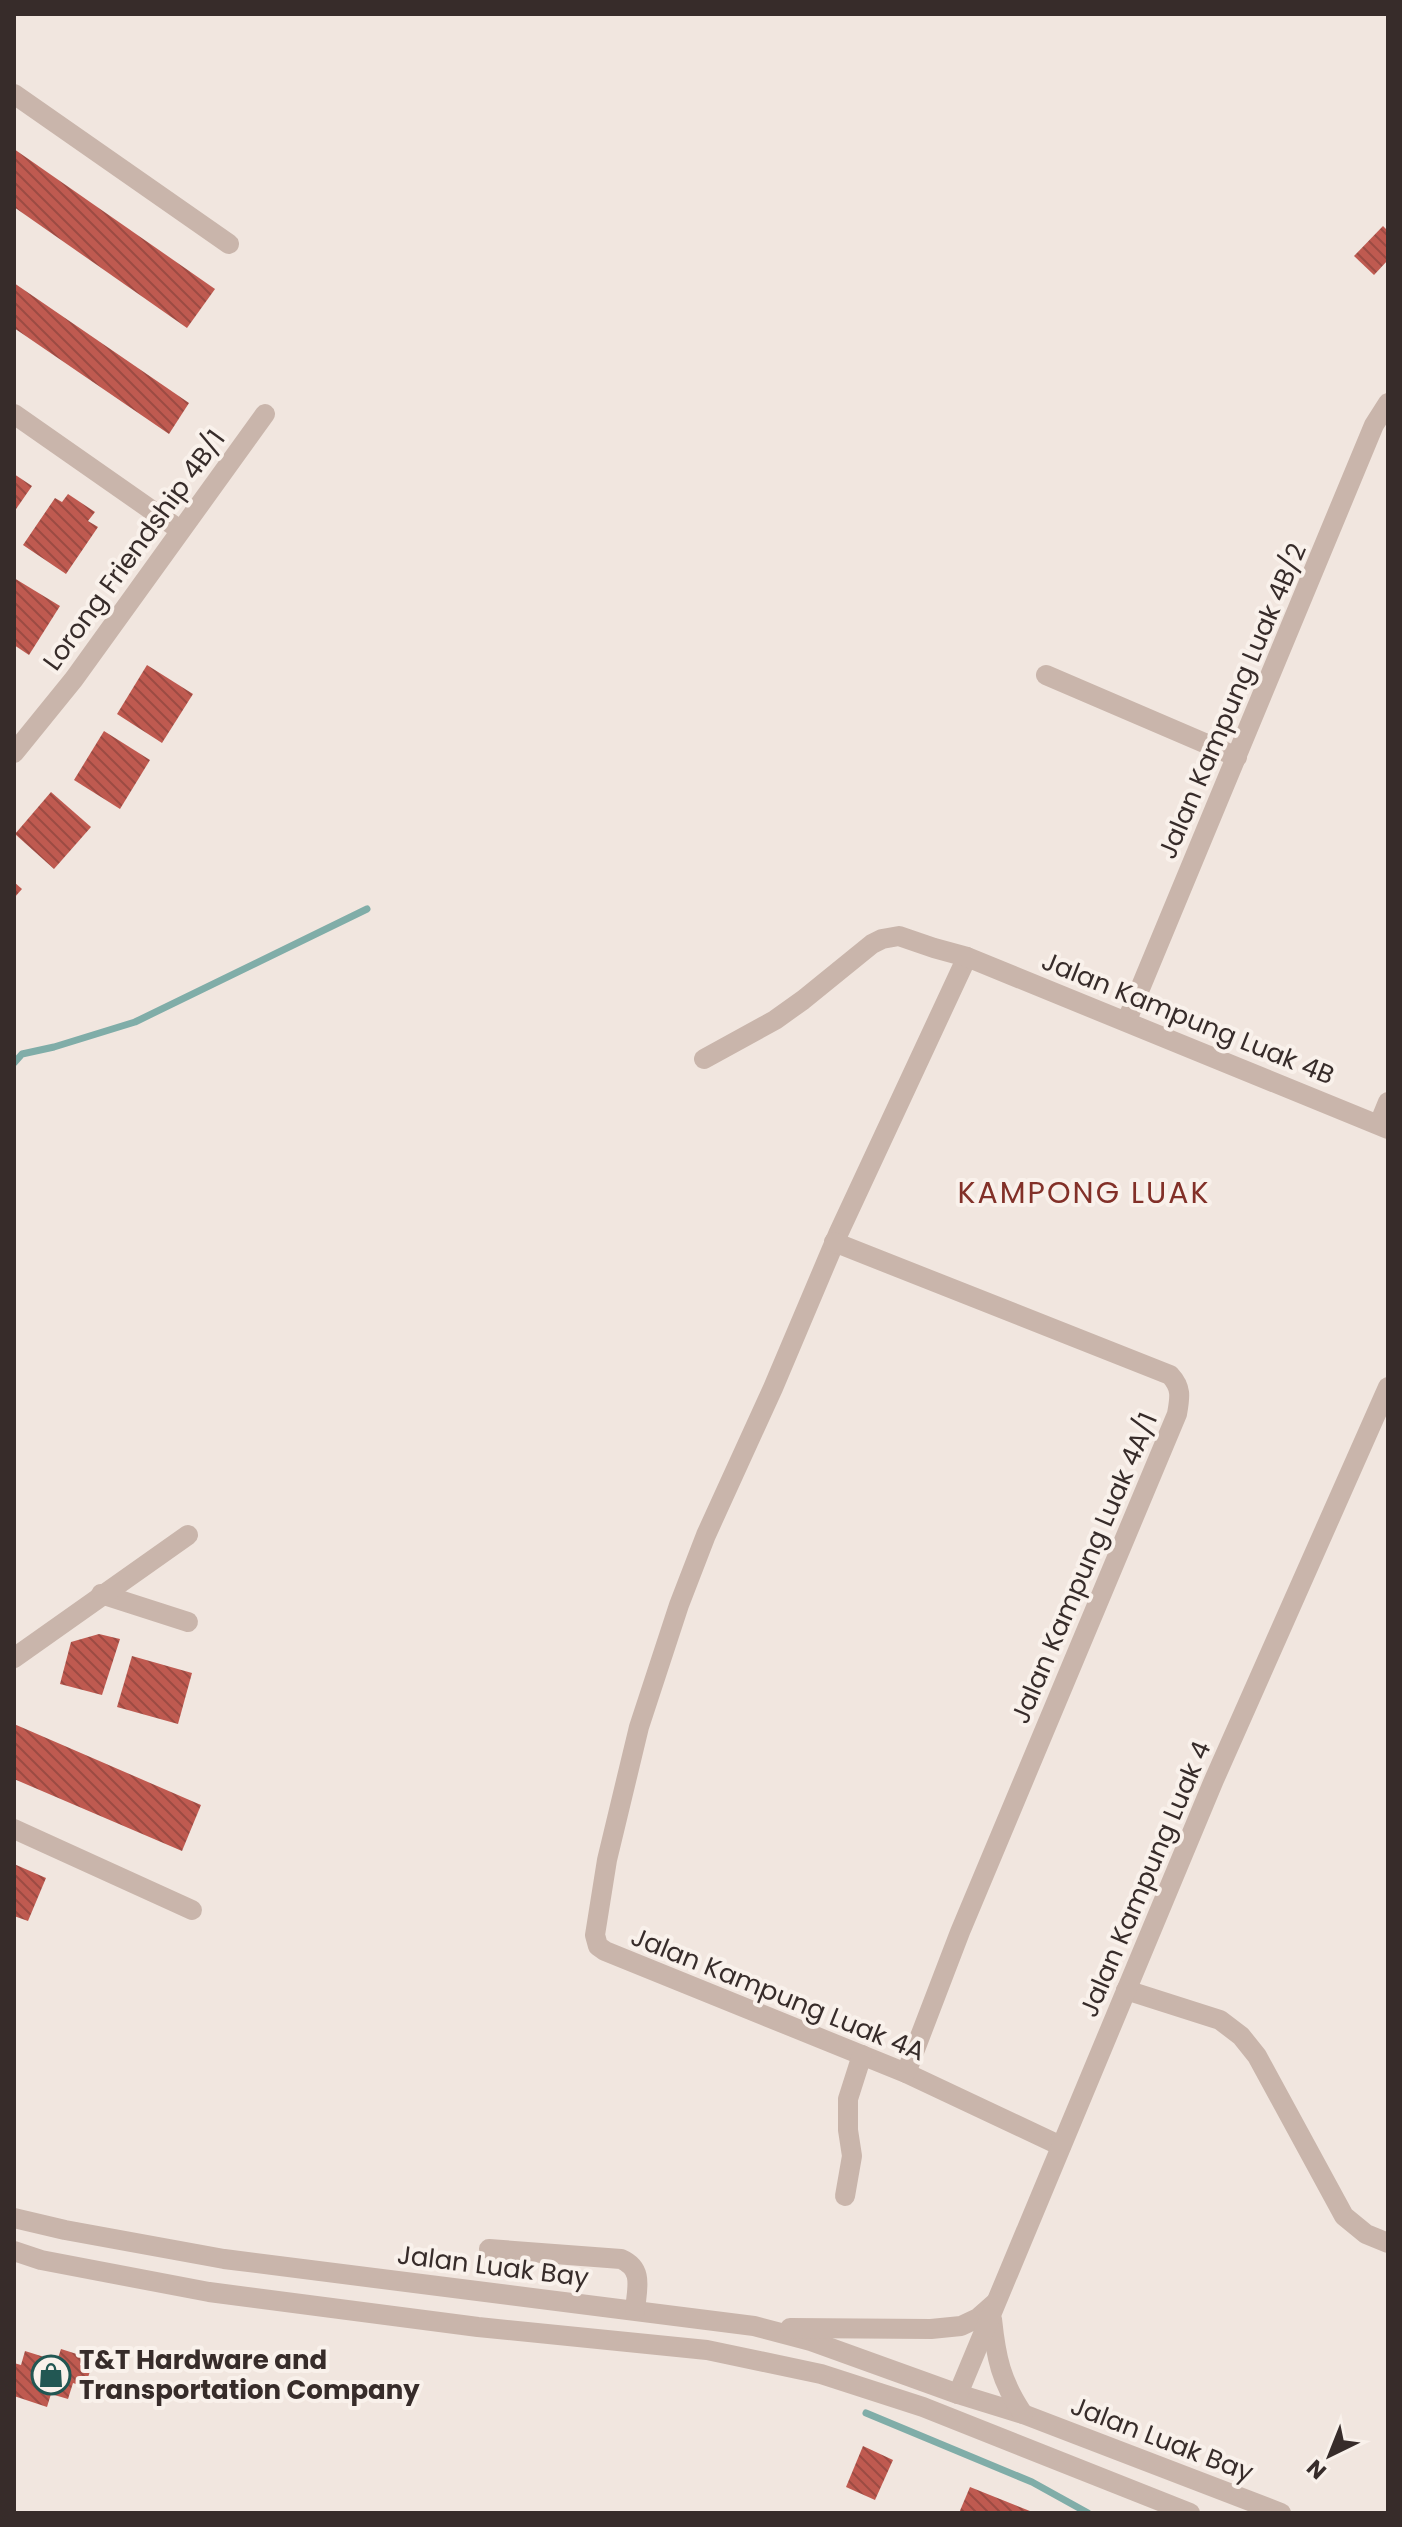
<svg xmlns="http://www.w3.org/2000/svg" width="1402" height="2527" font-family="Poppins,sans-serif">
  <defs>
    <pattern id="building-back-hatch" width="6" height="6" patternUnits="userSpaceOnUse" patternTransform="scale(2)"><rect width="6" height="6" fill="#bf5a50"/><path d="M-1 5l2 2M0 0l6 6M5-1l2 2" fill="none" stroke="#9c4b43"/></pattern>
  </defs>
  <rect width="100%" height="100%" fill="#f1e6df"/>
  <g fill="none" stroke-linecap="round" stroke-linejoin="round">
    <g stroke="#80ada8" stroke-width="7">
      <path d="M14,1063L22,1054L54,1047L135,1022L367,909"/>
      <path d="M866,2413L1032,2482L1088,2513"/>
    </g>
  </g>
  <g fill="url(#building-back-hatch)">
    <path d="M14,149L215,289L187,328L14,207Z"/>
    <path d="M1383,226L1388,231V260L1374,275L1354,256Z"/>
    <path d="M14,283L189,403L169,434L14,328Z"/>
    <path d="M14,474L32,486L14,512Z"/>
    <path d="M68,494L95,512L88,521L98,527L66,574L23,545L55,498L62,502Z"/>
    <path d="M14,578L60,606L29,655L14,645Z"/>
    <path d="M147,665L193,694L162,743L117,714Z"/>
    <path d="M104,731L150,760L120,809L74,780Z"/>
    <path d="M51,792L91,827L54,869L15,834Z"/>
    <path d="M14,882L22,889L14,898Z"/>
    <path d="M99,1634L120,1639L102,1695L60,1684L71,1642Z"/>
    <path d="M132,1656L192,1673L178,1724L117,1707Z"/>
    <path d="M14,1724L201,1805L182,1851L14,1779Z"/>
    <path d="M14,1864L46,1878L28,1921L14,1916Z"/>
    <path d="M61,2349L83,2356L80,2365L91,2368L85,2387L73,2383L68,2399L51,2394L47,2407L14,2396V2363L21,2365L25,2351L57,2361Z"/>
    <path d="M863,2446L893,2460L875,2500L846,2487Z"/>
    <path d="M970,2487L1035,2513H959Z"/>
  </g>
  <g fill="none" stroke-linecap="round" stroke-linejoin="round">
    <g stroke="#c9b5ab" stroke-width="20">
      <path d="M14,94L229,244"/>
      <path d="M14,414L180,530"/>
      <path d="M1046,675L1237,757"/>
      <path d="M14,753L74,679L265,414"/>
      <path d="M967,957L839,1232L773,1388L706,1535L679,1605L639,1727L607,1860L595,1935L598,1946L605,1951L906,2073L1061,2146"/>
      <path d="M1127,1020L1374,425L1388,403"/>
      <path d="M704,1059L775,1020L803,1000L872,944L882,939L899,936L934,948L967,957L1388,1129"/>
      <path d="M1379,1124L1388,1102"/>
      <path d="M834,1242L1170,1375C1182,1388 1180,1397 1177,1414L960,1932L906,2073"/>
      <path d="M101,1594L188,1622"/>
      <path d="M14,1658L188,1535"/>
      <path d="M14,1829L192,1910"/>
      <path d="M1126,1990L1220,2020L1241,2036L1257,2056L1344,2216L1366,2234L1388,2243"/>
      <path d="M845,2196L852,2156L848,2130V2099L862,2055"/>
      <path d="M14,2218L65,2230L224,2259L754,2326L811,2341L958,2394L1023,2414L1281,2513"/>
      <path d="M489,2249L621,2259C644,2269 637,2288 635,2310"/>
      <path d="M14,2251L41,2260L209,2292L478,2327L707,2350L821,2374L923,2407L1190,2513"/>
      <path d="M992,2319C996,2358 1001,2381 1023,2414"/>
      <path d="M790,2328L931,2329L961,2326L978,2318L995,2303"/>
      <path d="M958,2394L1214,1780L1388,1387"/>
    </g>
  </g>
  <defs>
    <g id="shop-ring" transform="scale(2)"><circle r="9.5" fill="#f9f1eb" stroke="#225753" stroke-width="1.5"/><path d="M-5-2.5h2.3a2.7 3.5 0 0 1 5.4 0H5L5.5 6h-11ZM-1.5-2.5h3a1.5 2.3 0 0 0-3 0Z" fill="#225753"/></g>
  </defs>
  <g fill-rule="evenodd">
    <use href="#shop-ring" x="51" y="2375"/>
  </g>
  <g text-anchor="middle" stroke-width="8" stroke-linejoin="round" paint-order="stroke">
    <g font-size="26" fill="#372c2a" stroke="#f9f1eb">
      <text transform="translate(134 550) rotate(-54)" y="9">Lorong Friendship 4B/1</text>
      <text transform="translate(1232 701) rotate(-67)" y="9">Jalan Kampung Luak 4B/2</text>
      <text transform="translate(1188 1018) rotate(22)" y="9">Jalan Kampung Luak 4B</text>
      <text transform="translate(1084 1568) rotate(-67)" y="9">Jalan Kampung Luak 4A/1</text>
      <text transform="translate(1145 1879) rotate(-67)" y="9">Jalan Kampung Luak 4</text>
      <text transform="translate(778 1994) rotate(22)" y="9">Jalan Kampung Luak 4A</text>
      <text transform="translate(493 2266) rotate(7)" y="9">Jalan Luak Bay</text>
      <text transform="translate(1162 2439) rotate(21)" y="9">Jalan Luak Bay</text>
    </g>
    <g font-size="26" font-weight="bold" fill="#372c2a" stroke="#f9f1eb" text-anchor="start">
      <text x="79" y="2369">T&amp;T Hardware and<tspan x="79" dy="30">Transportation Company</tspan></text>
    </g>
    <g font-size="30" letter-spacing="2" fill="#823028" stroke="#f9f1eb">
      <text x="1084" y="1203">KAMPONG LUAK</text>
    </g>
  </g>
  <rect width="1402" height="2527" fill="none" stroke="#372c2a" stroke-width="32"/>
  <g transform="translate(1330 2455) rotate(223)" stroke="#f9f1eb" stroke-width="6" paint-order="stroke">
  <path d="M0-6L14 30L0 20L-14 30Z" fill="#372c2a"/>
  <text y="-12" font-size="22" font-weight="bold" text-anchor="middle" fill="#372c2a">N</text>
  </g>
</svg>
